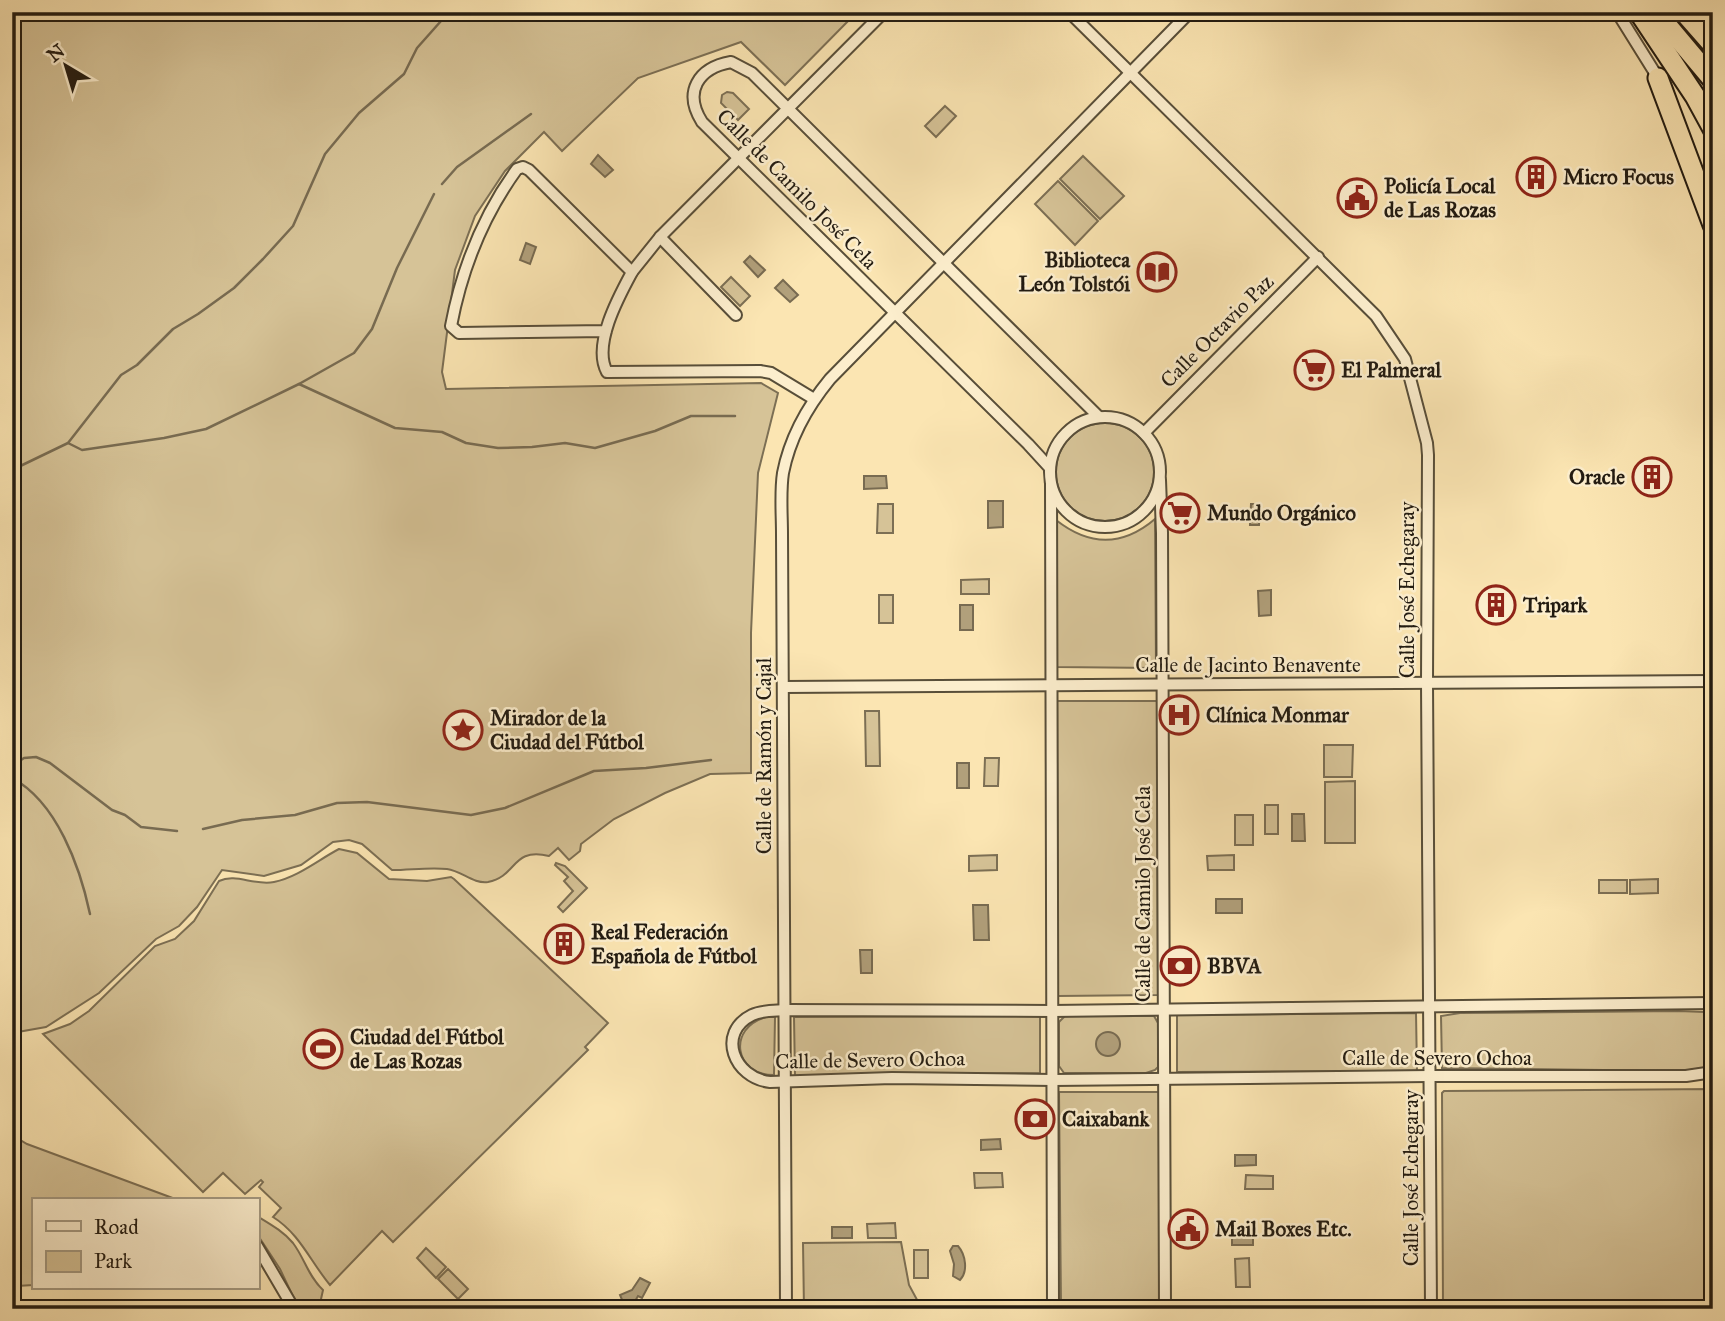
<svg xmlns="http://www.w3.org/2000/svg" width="1725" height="1321" font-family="'IM FELL Great Primer',serif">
  <rect width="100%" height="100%" fill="#fbe5b2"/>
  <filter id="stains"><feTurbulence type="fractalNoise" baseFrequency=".00286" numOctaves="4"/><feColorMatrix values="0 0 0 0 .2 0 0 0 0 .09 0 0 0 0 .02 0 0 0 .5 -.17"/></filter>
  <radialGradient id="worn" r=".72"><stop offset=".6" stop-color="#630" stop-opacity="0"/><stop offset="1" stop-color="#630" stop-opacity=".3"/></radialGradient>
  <g fill="#d6c397" stroke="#7c6f54" stroke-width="2">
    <path d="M12,12H857L785,85L741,42L638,78L562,151L544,132L505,171L475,216L455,270L442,372L446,389L761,383L778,393L758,473L751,633V773L710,774L665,793L614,819L581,844L580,851L569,860L558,848L549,856C511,847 518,876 488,882C473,884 462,871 447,869C430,867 410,870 392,870L362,844L349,840L333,842L301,865L264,876L222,870L197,907L179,926L156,939L99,993L46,1027L12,1033Z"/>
    <path d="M727,92L733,93L749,109L738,120L721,103L722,95Z"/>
    <path d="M945,106L956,116L936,137L925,126Z"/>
    <path d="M1083,156L1124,196L1100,219L1060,179Z"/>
    <path d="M1058,181L1098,221L1075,245L1035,204Z"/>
    <path d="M731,277L750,296L740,306L721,287Z"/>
    <circle cx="1105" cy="472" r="49"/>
    <path d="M878,504H893V533H877Z"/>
    <path d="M1155,519L1156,668L1056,667V520C1089,546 1122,547 1155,519Z"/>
    <path d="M989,579V594H961V580Z"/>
    <rect x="879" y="595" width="14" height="28"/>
    <path d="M1057,701H1157L1158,995L1058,996Z"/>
    <path d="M865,711H879L880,766H866Z"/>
    <path d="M1324,745H1353L1352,777H1324Z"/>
    <path d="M985,758H999L998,786H984Z"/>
    <path d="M1355,781V843H1325V782Z"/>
    <rect x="1265" y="805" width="13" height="29"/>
    <rect x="1235" y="815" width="18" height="30"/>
    <path d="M339,849L357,853L389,879L427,881L451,877L454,879L608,1023L585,1047L588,1050L393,1242L382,1231L330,1285C310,1261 300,1234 273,1217L281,1208L259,1187L263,1182L261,1180L245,1194L223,1173L203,1192L43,1034L70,1024L89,1011L155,946L175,939L194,921L219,881C236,873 254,886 274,882C298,877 318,860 339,849Z"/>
    <path d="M997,855V870L969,871V856Z"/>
    <path d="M1234,855V870H1208L1207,856Z"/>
    <path d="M556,863L565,866L587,888L563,912L558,907L573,891L564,881L568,877L555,865Z"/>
    <path d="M1658,879V893L1630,894V880Z"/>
    <rect x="1599" y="880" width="28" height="13"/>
    <path d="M1679,1011L1705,1012L1713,1017V1060L1703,1068L1682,1071L1442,1068L1441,1016L1460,1013Z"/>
    <path d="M1416,1013L1417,1071L1177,1072V1015Z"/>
    <path d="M1066,1015L1154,1016L1158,1023V1067L1155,1070L1146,1073H1064L1059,1066V1022Z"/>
    <path d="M1040,1016V1073L795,1076L794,1017Z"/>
    <path d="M766,1017H775L774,1075C734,1075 727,1028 766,1017Z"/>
    <path d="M1713,1089V1309H1443L1442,1093L1444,1091Z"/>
    <path d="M1059,1092H1159L1160,1309H1061Z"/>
    <path d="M12,1135L27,1144L178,1200H33V1285L17,1286L14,1276H12Z"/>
    <path d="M974,1173H1002L1003,1187L975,1188Z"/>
    <path d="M1246,1175L1273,1176V1189H1245Z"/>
    <path d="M257,1216C270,1224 283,1231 293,1243C305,1259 308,1276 323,1290L319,1308L299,1309L280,1269L257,1234Z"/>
    <path d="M895,1223L896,1238H868L867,1224Z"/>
    <path d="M901,1242L909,1285L922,1309H804L803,1243Z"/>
    <path d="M426,1248L446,1267L436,1278L417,1258Z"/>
    <rect x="914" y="1250" width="14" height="28"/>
    <path d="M1249,1258L1250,1287H1236L1235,1259Z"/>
    <path d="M448,1269L468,1289L458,1299L438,1279Z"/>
  </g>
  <g fill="#b1a07b" stroke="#786b51" stroke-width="2">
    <path d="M598,155L613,170L605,177L591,164Z"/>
    <path d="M526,243L536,247L530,264L520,260Z"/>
    <path d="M750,256L765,270L758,277L744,262Z"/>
    <path d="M783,280L798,295L790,302L775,288Z"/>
    <path d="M864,476H886L887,488L864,489Z"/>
    <path d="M988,501H1003V527L988,528Z"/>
    <path d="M1251,504H1260L1259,525H1250Z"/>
    <path d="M1271,590V615L1259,616L1258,591Z"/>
    <rect x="960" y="605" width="13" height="25"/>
    <rect x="957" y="763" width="12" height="25"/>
    <path d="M1292,814H1304L1305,841H1292Z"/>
    <rect x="1216" y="899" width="26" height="14"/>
    <path d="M973,905H988L989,940H974Z"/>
    <path d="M860,950H872V973H861Z"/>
    <circle cx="1108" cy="1044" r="12"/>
    <path d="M1000,1139L1001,1149L981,1150V1140Z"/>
    <path d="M1235,1155H1256V1165L1235,1166Z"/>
    <rect x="832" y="1227" width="20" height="11"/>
    <rect x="1232" y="1235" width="21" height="10"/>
    <path d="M953,1246H958C966,1255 968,1272 960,1280L953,1276L954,1264L950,1251Z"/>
    <path d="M640,1278L650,1283L642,1298L638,1296L634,1303L625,1307L620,1295L632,1290Z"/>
  </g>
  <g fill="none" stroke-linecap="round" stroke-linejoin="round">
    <g stroke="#786b51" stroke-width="2.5">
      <path d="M442,184L457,167L531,114"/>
      <path d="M299,384L354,353L372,329L397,268L434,194"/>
      <path d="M68,443L82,450L164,438L206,429L299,384L395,428L442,432L466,443L498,448L532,447L565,443L595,448L655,431L691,416H735"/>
      <path d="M12,470L68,443L121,375L137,365L173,329L198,314L234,288L263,259L293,226L325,154L359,113L404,74L417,48L449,12"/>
      <path d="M12,766L24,758L36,757L50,763L112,810L125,815L141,827L177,831"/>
      <path d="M12,778C57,802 80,867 90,914"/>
      <path d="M203,829L242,820L295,815L337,803L367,802L471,815L505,808L594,771L646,768L711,760"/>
    </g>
    <g stroke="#584e39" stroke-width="14">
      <g id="street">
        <path d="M1069,12L1376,316L1405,359L1427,443L1428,455L1427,683L1431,1309"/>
        <path d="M1617,12L1660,81"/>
        <path d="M660,237L736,315"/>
        <path d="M632,272L660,237L884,12"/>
        <path d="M606,331L459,333L451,326C462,268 482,217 517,169L523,167L529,170L632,272C619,296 592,345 607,372L760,371L771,373L814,399"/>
        <circle cx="1105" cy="472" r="55"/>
        <path d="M1144,433L1318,257"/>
        <path d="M1050,468L1028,444L702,122C683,92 698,68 731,62L752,73L1099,417"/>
        <path d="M1160,480L1162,533L1165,1309"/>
        <path d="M1051,484L1053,1309"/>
        <path d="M783,687L1713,681"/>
        <path d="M1713,1003L1052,1011L786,1010C775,1011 762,1010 752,1015C716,1033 734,1078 770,1082L892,1078L1053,1080L1429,1076H1686L1713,1072"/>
        <path d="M257,1246L294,1309"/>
        <path d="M786,1309L782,534C782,514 780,492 783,473C790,437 807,407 830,379L1190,12"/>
      </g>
    </g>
    <g stroke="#221b11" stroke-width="23">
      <g id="highway">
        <path d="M1639,12L1695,96L1713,129"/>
        <path d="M1656,12L1713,80"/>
        <path d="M1684,12L1713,45"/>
        <path d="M1658,78L1713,225"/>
      </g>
    </g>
    <use href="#street" stroke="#fceecd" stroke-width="10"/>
    <use href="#highway" stroke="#fbe5b2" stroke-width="19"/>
  </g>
  <defs>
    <g id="building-ring" transform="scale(2.0125)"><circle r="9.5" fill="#fceecd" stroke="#8f2418" stroke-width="1.5"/><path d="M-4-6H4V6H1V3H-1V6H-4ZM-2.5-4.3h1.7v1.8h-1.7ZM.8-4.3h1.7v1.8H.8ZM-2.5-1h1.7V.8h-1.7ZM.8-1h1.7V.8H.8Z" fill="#8f2418"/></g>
    <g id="civic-ring" transform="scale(2.0125)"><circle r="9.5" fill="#fceecd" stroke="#8f2418" stroke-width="1.5"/><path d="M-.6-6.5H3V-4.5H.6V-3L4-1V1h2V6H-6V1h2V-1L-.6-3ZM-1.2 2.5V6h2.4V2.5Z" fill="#8f2418"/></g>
    <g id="library-ring" transform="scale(2.0125)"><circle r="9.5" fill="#fceecd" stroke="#8f2418" stroke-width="1.5"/><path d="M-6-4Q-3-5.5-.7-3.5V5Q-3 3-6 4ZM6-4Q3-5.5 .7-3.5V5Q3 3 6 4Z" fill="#8f2418"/></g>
    <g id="supermarket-ring" transform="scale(2.0125)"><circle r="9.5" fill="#fceecd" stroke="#8f2418" stroke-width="1.5"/><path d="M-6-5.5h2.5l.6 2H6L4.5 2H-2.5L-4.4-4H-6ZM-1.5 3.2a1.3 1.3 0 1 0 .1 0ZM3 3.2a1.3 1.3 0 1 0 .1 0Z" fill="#8f2418"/></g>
    <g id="hospital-ring" transform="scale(2.0125)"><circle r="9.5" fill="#fceecd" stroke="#8f2418" stroke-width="1.5"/><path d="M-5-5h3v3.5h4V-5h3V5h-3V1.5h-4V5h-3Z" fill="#8f2418"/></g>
    <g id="sight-ring" transform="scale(2.0125)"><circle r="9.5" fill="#fceecd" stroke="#8f2418" stroke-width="1.5"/><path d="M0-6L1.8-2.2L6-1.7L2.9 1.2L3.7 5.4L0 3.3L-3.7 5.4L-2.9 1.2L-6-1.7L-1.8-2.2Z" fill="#8f2418"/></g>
    <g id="bank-ring" transform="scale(2.0125)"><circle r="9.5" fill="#fceecd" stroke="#8f2418" stroke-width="1.5"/><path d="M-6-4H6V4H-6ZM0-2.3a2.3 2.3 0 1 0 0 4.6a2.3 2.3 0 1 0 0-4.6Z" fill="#8f2418"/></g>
    <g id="stadium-ring" transform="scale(2.0125)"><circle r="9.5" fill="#fceecd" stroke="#8f2418" stroke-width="1.5"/><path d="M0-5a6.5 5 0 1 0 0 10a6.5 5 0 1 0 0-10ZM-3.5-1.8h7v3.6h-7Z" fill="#8f2418"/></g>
  </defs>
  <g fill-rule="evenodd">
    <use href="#building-ring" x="1536" y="177"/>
    <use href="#civic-ring" x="1357" y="198"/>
    <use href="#library-ring" x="1157" y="272"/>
    <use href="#supermarket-ring" x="1314" y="370"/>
    <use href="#building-ring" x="1652" y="477"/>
    <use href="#supermarket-ring" x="1180" y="513"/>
    <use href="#building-ring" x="1496" y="605"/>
    <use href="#hospital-ring" x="1179" y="715"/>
    <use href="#sight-ring" x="463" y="730"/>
    <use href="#building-ring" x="564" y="944"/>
    <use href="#bank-ring" x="1180" y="966"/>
    <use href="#stadium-ring" x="323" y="1049"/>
    <use href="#bank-ring" x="1035" y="1119"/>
    <use href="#civic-ring" x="1188" y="1229"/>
  </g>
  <g text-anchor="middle" stroke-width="5" stroke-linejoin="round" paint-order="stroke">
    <g font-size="21" font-weight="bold" fill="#221b11" stroke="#fceecd" text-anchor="start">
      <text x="1563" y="184">Micro Focus</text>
      <text x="1384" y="193">Policía Local<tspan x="1384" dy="24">de Las Rozas</tspan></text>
      <text x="1130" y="267" text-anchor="end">Biblioteca<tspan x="1130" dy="24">León Tolstói</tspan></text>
      <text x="1341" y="377">El Palmeral</text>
      <text x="1625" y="484" text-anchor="end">Oracle</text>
      <text x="1207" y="520">Mundo Orgánico</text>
      <text x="1523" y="612">Tripark</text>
      <text x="1206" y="722">Clínica Monmar</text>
      <text x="490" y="725">Mirador de la<tspan x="490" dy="24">Ciudad del Fútbol</tspan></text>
      <text x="591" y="939">Real Federación<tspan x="591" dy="24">Española de Fútbol</tspan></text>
      <text x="1207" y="973">BBVA</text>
      <text x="350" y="1044">Ciudad del Fútbol<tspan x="350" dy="24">de Las Rozas</tspan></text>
      <text x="1062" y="1126">Caixabank</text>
      <text x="1215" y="1236">Mail Boxes Etc.</text>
    </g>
    <g font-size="21" fill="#221b11" stroke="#fceecd">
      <text transform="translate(797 189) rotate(45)" y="7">Calle de Camilo José Cela</text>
      <text transform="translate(1217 331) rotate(-45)" y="7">Calle Octavio Paz</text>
      <text transform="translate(1407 590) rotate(-90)" y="7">Calle José Echegaray</text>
      <text x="1248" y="672">Calle de Jacinto Benavente</text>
      <text transform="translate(764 756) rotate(-90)" y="7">Calle de Ramón y Cajal</text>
      <text transform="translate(1143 894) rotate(-90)" y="7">Calle de Camilo José Cela</text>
      <text x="1437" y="1065">Calle de Severo Ochoa</text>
      <text transform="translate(870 1060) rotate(-1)" y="7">Calle de Severo Ochoa</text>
      <text transform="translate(1411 1178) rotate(-90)" y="7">Calle José Echegaray</text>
    </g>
  </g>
  <rect width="1725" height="1321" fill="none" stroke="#fbe5b2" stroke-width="42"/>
  <rect x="14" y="14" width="1697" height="1293" fill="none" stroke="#221b11" stroke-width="3.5"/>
  <rect x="21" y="21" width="1683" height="1279" fill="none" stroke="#221b11" stroke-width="2"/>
  <rect x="32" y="1198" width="228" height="91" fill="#fceecd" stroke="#a59a82" stroke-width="2"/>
  <rect x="46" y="1221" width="35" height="10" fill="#fceecd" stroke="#a59a82" stroke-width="2"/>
  <text x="94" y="1234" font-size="21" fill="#221b11">Road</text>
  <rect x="46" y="1251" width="35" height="21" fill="#d6c397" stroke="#a59a82" stroke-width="2"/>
  <text x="94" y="1268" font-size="21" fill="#221b11">Park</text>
  <g transform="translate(66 66) rotate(322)" stroke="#fceecd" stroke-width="5" paint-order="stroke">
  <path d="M0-5L12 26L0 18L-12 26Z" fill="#221b11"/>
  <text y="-10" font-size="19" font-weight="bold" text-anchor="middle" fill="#221b11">N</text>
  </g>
  <rect width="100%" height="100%" filter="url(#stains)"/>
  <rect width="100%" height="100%" fill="url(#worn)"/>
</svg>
